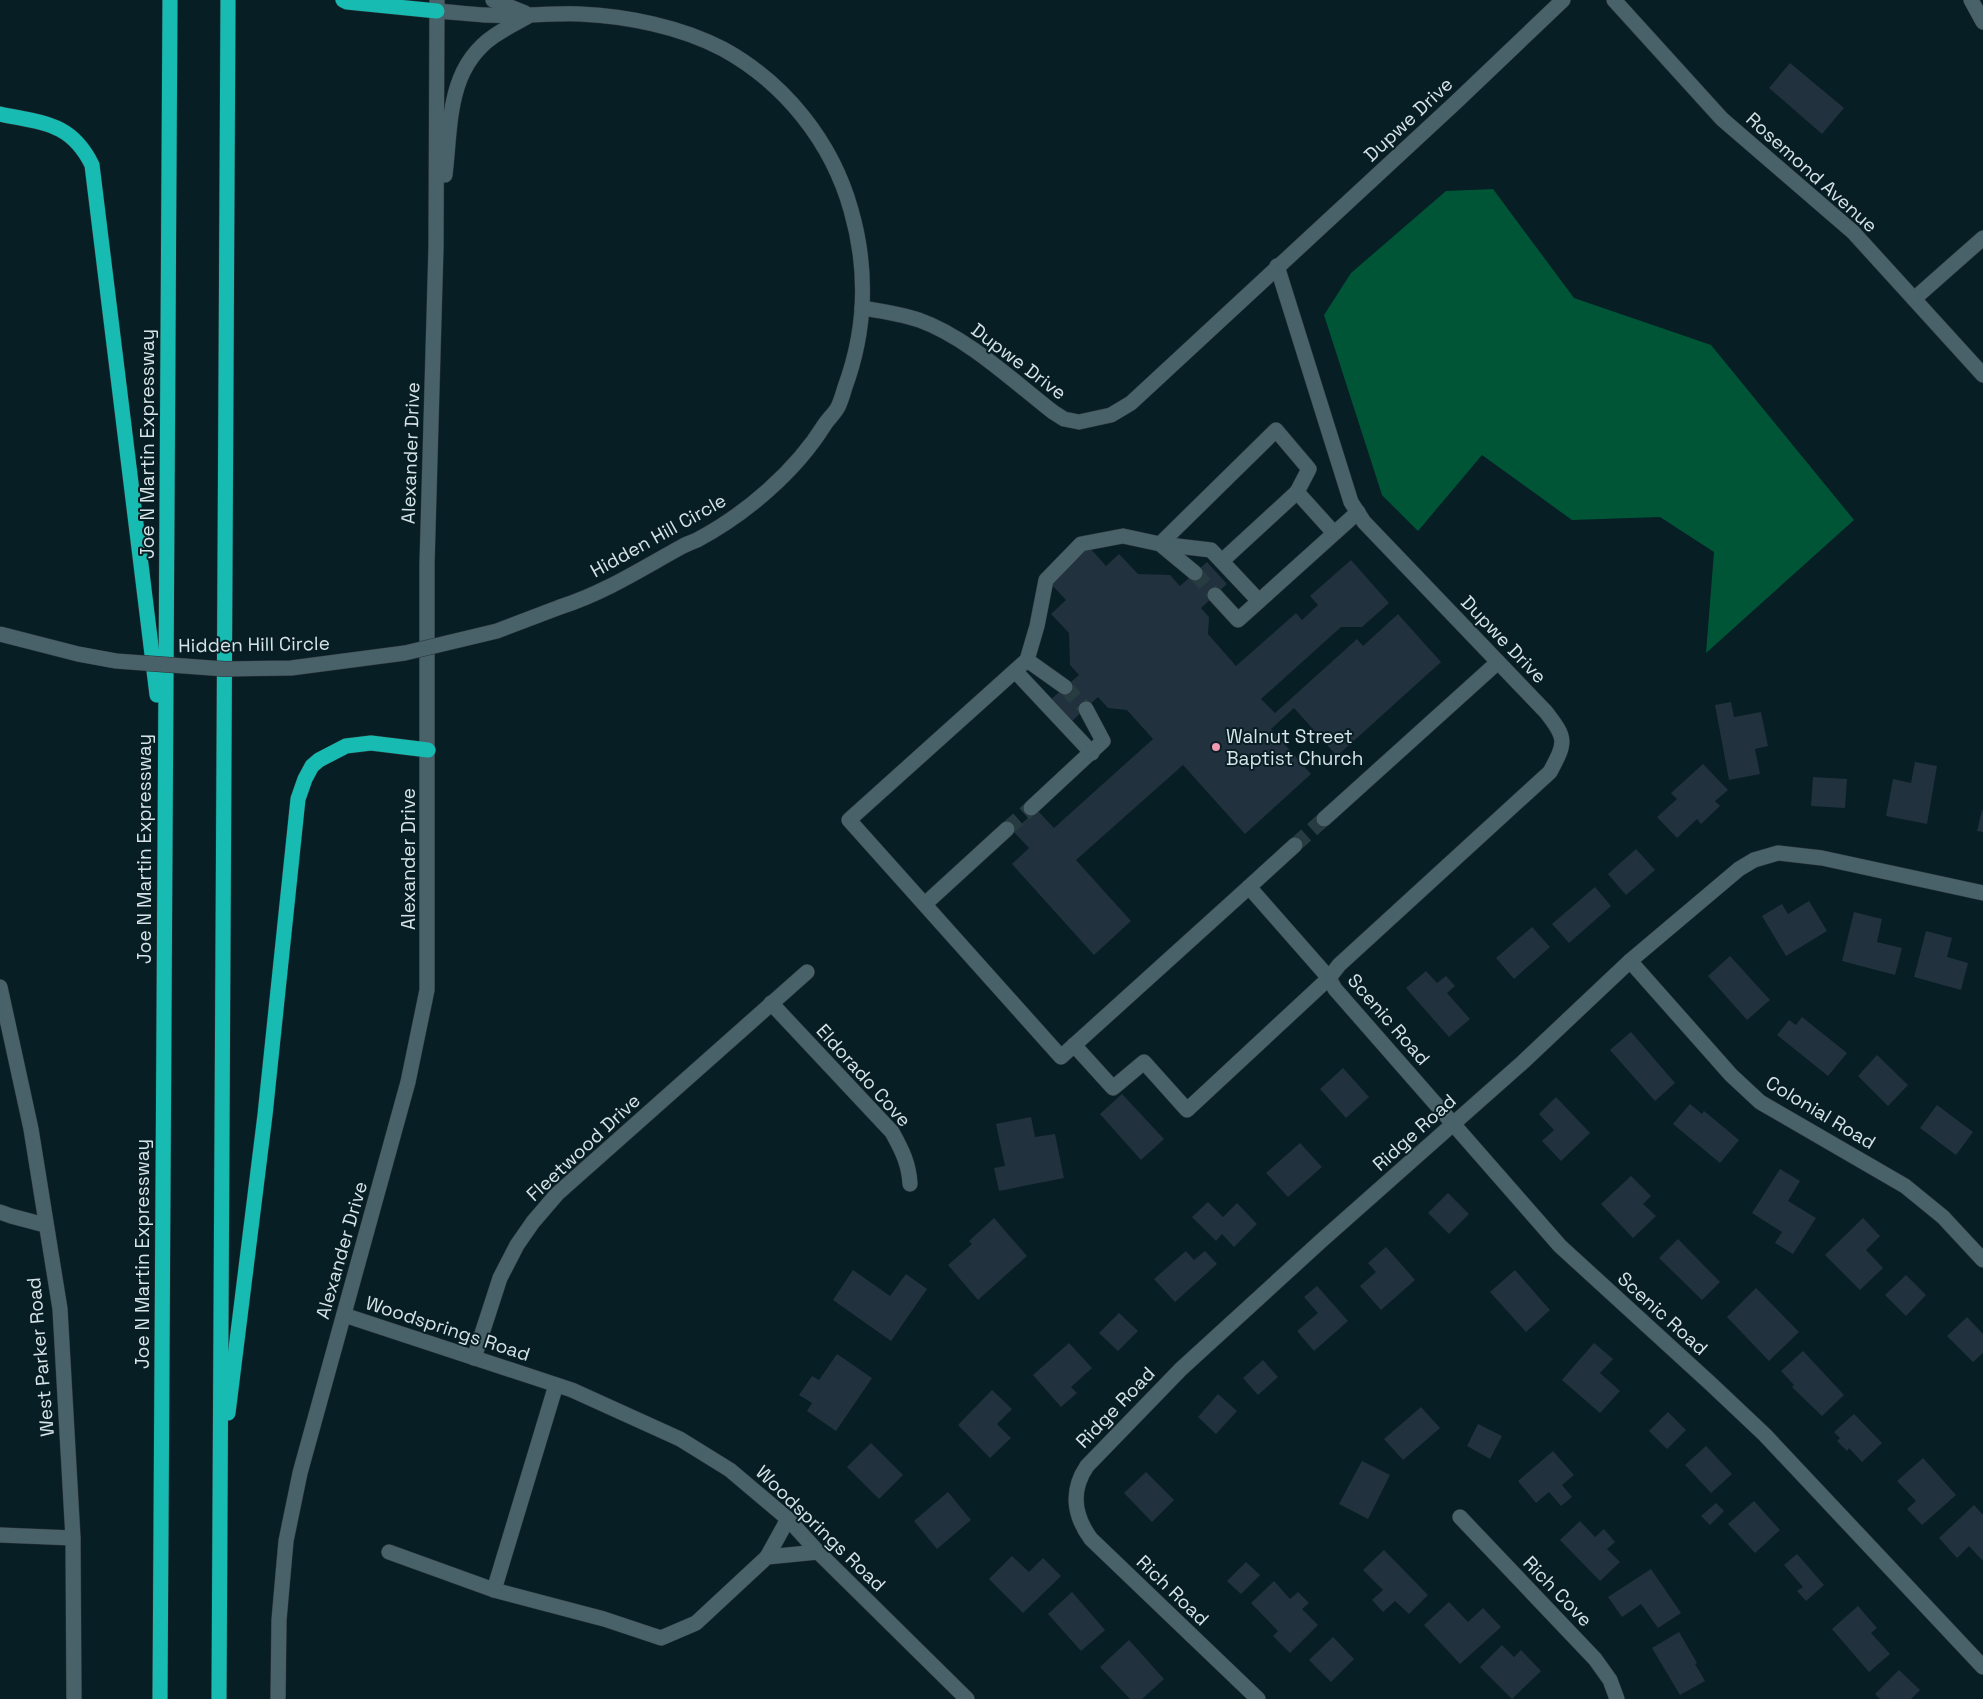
<svg xmlns="http://www.w3.org/2000/svg" width="1983" height="1699" font-family="'Space Grotesk',sans-serif">
  <rect width="100%" height="100%" fill="#071e24"/>
  <path fill="#005536" d="M1493,189L1574,298L1711,345L1854,520L1706,653L1714,552L1660,517L1572,520L1482,455L1418,531L1382,495L1324,315L1351,273L1446,191Z"/>
  <g fill="#22313e">
    <path d="M1790,63L1844,108L1822,134L1769,88Z"/>
    <path d="M1089,547L1106,566L1119,554L1138,574L1170,575L1180,586L1207,562L1227,584L1201,608L1209,617L1208,634L1236,666L1296,613L1302,620L1318,605L1310,596L1351,560L1389,603L1362,627H1341L1261,699L1275,713L1357,639L1363,646L1398,614L1441,662L1337,756L1294,708L1271,729L1311,774L1245,834L1183,765L1076,860L1131,921L1094,955L1012,864L1029,848L1013,831L1037,810L1054,828L1153,739L1127,710L1108,708L1098,697L1071,722L1050,700L1079,675L1070,665L1069,633L1051,614L1066,600L1050,583Z"/>
    <path d="M1731,702L1734,717L1761,712L1768,746L1755,749L1760,774L1729,780L1715,705Z"/>
    <path d="M1915,762L1937,766L1927,824L1886,816L1893,779L1911,783Z"/>
    <path d="M1703,764L1728,790L1715,801L1720,806L1701,824L1697,819L1677,838L1657,817L1677,799L1671,793Z"/>
    <path d="M1813,777L1847,779L1845,808L1811,806Z"/>
    <path d="M1982,810H1983V832L1977,831Z"/>
    <path d="M1636,849L1655,870L1626,895L1608,874Z"/>
    <path d="M1595,887L1611,906L1569,943L1552,924Z"/>
    <path d="M1809,901L1827,931L1786,956L1762,916L1782,904L1788,914Z"/>
    <path d="M1854,912L1882,919L1877,942L1902,948L1895,975L1842,961Z"/>
    <path d="M1532,927L1550,947L1514,979L1496,958Z"/>
    <path d="M1926,931L1952,938L1947,957L1968,963L1961,990L1914,977Z"/>
    <path d="M1730,956L1770,1000L1747,1020L1708,976Z"/>
    <path d="M1426,971L1437,983L1446,976L1455,986L1447,993L1470,1019L1449,1037L1406,988Z"/>
    <path d="M1802,1017L1847,1053L1828,1076L1777,1035L1789,1020L1796,1025Z"/>
    <path d="M1631,1032L1675,1083L1655,1101L1610,1050Z"/>
    <path d="M1877,1055L1908,1085L1888,1106L1858,1076Z"/>
    <path d="M1343,1068L1369,1097L1346,1118L1320,1089Z"/>
    <path d="M1122,1094L1164,1139L1141,1160L1100,1114Z"/>
    <path d="M1556,1097L1590,1133L1561,1161L1542,1141L1554,1130L1539,1114Z"/>
    <path d="M1690,1104L1702,1114L1704,1111L1739,1140L1720,1163L1673,1124Z"/>
    <path d="M1937,1105L1973,1132L1956,1155L1920,1128Z"/>
    <path d="M1031,1117L1035,1137L1055,1134L1064,1178L999,1191L994,1168L1005,1166L996,1124Z"/>
    <path d="M1300,1143L1322,1167L1288,1197L1266,1173Z"/>
    <path d="M1780,1169L1800,1181L1788,1201L1816,1218L1793,1254L1775,1243L1782,1232L1752,1213Z"/>
    <path d="M1631,1176L1651,1196L1643,1204L1656,1216L1633,1238L1601,1204Z"/>
    <path d="M1448,1193L1469,1214L1449,1234L1428,1213Z"/>
    <path d="M1208,1202L1223,1217L1237,1203L1257,1224L1234,1247L1222,1234L1216,1241L1192,1217Z"/>
    <path d="M994,1218L1027,1256L978,1300L948,1265L972,1244L969,1241Z"/>
    <path d="M1863,1218L1880,1236L1866,1250L1883,1268L1860,1290L1825,1255Z"/>
    <path d="M1678,1239L1720,1282L1702,1300L1659,1258Z"/>
    <path d="M1386,1247L1415,1280L1381,1310L1360,1286L1376,1272L1368,1263Z"/>
    <path d="M1186,1251L1194,1260L1205,1251L1217,1264L1175,1302L1154,1279Z"/>
    <path d="M853,1270L890,1296L906,1274L927,1289L891,1341L833,1300Z"/>
    <path d="M1515,1270L1550,1310L1526,1332L1490,1292Z"/>
    <path d="M1906,1275L1926,1295L1906,1316L1885,1295Z"/>
    <path d="M1317,1286L1348,1321L1314,1351L1297,1331L1318,1313L1304,1297Z"/>
    <path d="M1756,1288L1799,1332L1769,1361L1727,1317Z"/>
    <path d="M1119,1313L1138,1331L1118,1351L1099,1333Z"/>
    <path d="M1967,1317L1983,1334V1353L1973,1362L1947,1336Z"/>
    <path d="M1069,1343L1092,1368L1071,1387L1077,1393L1061,1407L1033,1375Z"/>
    <path d="M1594,1343L1613,1359L1600,1373L1620,1391L1600,1413L1562,1380Z"/>
    <path d="M1803,1351L1844,1395L1822,1416L1792,1387L1794,1385L1781,1371Z"/>
    <path d="M837,1354L872,1378L836,1431L807,1411L812,1403L799,1395L812,1376L819,1380Z"/>
    <path d="M1263,1360L1278,1377L1258,1395L1243,1378Z"/>
    <path d="M992,1390L1012,1409L997,1424L1011,1438L990,1458L958,1425Z"/>
    <path d="M1218,1394L1237,1411L1216,1434L1198,1417Z"/>
    <path d="M1421,1407L1440,1428L1403,1460L1384,1439Z"/>
    <path d="M1668,1412L1686,1430L1667,1449L1649,1431Z"/>
    <path d="M1854,1414L1882,1443L1862,1462L1849,1448L1847,1451L1837,1441L1840,1438L1834,1432Z"/>
    <path d="M1478,1424L1502,1436L1490,1459L1467,1446Z"/>
    <path d="M871,1443L903,1475L879,1499L847,1467Z"/>
    <path d="M1706,1446L1732,1474L1711,1493L1685,1465Z"/>
    <path d="M1553,1451L1574,1475L1562,1485L1572,1497L1561,1506L1549,1492L1536,1503L1518,1481Z"/>
    <path d="M1923,1458L1956,1495L1922,1525L1907,1509L1916,1501L1897,1481Z"/>
    <path d="M1362,1461L1390,1475L1368,1519L1339,1504Z"/>
    <path d="M1146,1472L1174,1500L1152,1522L1124,1493Z"/>
    <path d="M948,1492L971,1520L937,1549L914,1521Z"/>
    <path d="M1754,1501L1780,1530L1755,1553L1728,1524Z"/>
    <path d="M1716,1503L1724,1511L1710,1525L1701,1516Z"/>
    <path d="M1974,1505L1983,1515V1561L1969,1546L1957,1558L1939,1538Z"/>
    <path d="M1580,1521L1595,1537L1604,1529L1615,1542L1607,1549L1620,1562L1600,1581L1560,1540Z"/>
    <path d="M1384,1550L1428,1595L1409,1614L1395,1601L1383,1612L1372,1600L1383,1590L1363,1570Z"/>
    <path d="M1797,1554L1824,1585L1806,1601L1797,1591L1803,1587L1784,1565Z"/>
    <path d="M1012,1556L1029,1572L1043,1558L1061,1576L1023,1613L989,1579Z"/>
    <path d="M1246,1562L1260,1575L1241,1594L1227,1581Z"/>
    <path d="M1651,1569L1681,1613L1658,1628L1641,1604L1622,1617L1608,1597Z"/>
    <path d="M1274,1581L1290,1599L1298,1592L1309,1603L1302,1609L1318,1625L1290,1653L1273,1636L1278,1631L1251,1603Z"/>
    <path d="M1072,1592L1105,1630L1081,1651L1048,1614Z"/>
    <path d="M1449,1602L1468,1622L1483,1608L1501,1627L1460,1664L1424,1625Z"/>
    <path d="M1858,1606L1877,1628L1871,1633L1890,1654L1869,1672L1832,1629Z"/>
    <path d="M1679,1632L1697,1663L1695,1664L1705,1681L1680,1695L1652,1648Z"/>
    <path d="M1333,1637L1354,1659L1331,1682L1309,1660Z"/>
    <path d="M1129,1640L1164,1679L1142,1699H1130L1100,1667Z"/>
    <path d="M1502,1645L1514,1657L1521,1650L1541,1671L1512,1699L1480,1667Z"/>
    <path d="M1899,1670L1920,1690L1911,1699H1880L1875,1694Z"/>
  </g>
  <g fill="none" stroke-linecap="round" stroke-linejoin="round">
    <g stroke="#263c41" stroke-width="15" stroke-dasharray="15 8" stroke-linecap="butt">
      <path d="M1195,573L1215,595"/>
      <path d="M1065,687L1086,709"/>
      <path d="M1007,829L1031,808"/>
      <path d="M1295,845L1324,819"/>
    </g>
    <g stroke="#2b3439" stroke-width="16">
      <g id="minor">
        <path d="M493,0L525,13"/>
        <path d="M1614,0L1722,119L1853,232L1983,375"/>
        <path d="M1971,0L1983,22"/>
        <path d="M437,11C452,12 468,14 484,15C516,17 548,13 580,14C627,16 681,27 723,49C785,83 832,142 851,210C868,269 866,330 845,387C843,394 841,401 838,407C835,413 829,418 825,424C796,471 746,514 697,540C692,542 687,544 683,546C641,569 606,592 560,607"/>
        <path d="M445,175C451,124 447,68 494,36C504,29 516,23 527,17"/>
        <path d="M1914,299L1983,238"/>
        <path d="M862,308C881,311 901,314 919,320C967,337 1013,381 1053,412L1064,419L1079,422L1111,415L1131,403L1455,103L1563,0"/>
        <path d="M1160,544L1276,430L1309,469L1297,492L1334,533"/>
        <path d="M1160,544L1211,550L1259,601"/>
        <path d="M1222,561L1297,492"/>
        <path d="M1195,573L1160,544L1123,536L1081,544L1046,580L1037,626L1027,660L849,820L1061,1057L1249,887"/>
        <path d="M1215,595L1238,620L1358,512"/>
        <path d="M1027,660L1065,687"/>
        <path d="M1016,672L1092,753"/>
        <path d="M1031,808L1103,741L1086,709"/>
        <path d="M1324,819L1498,662"/>
        <path d="M1295,845L1249,887L1329,978L1335,989L1560,1246L1711,1384L1765,1435L1983,1667"/>
        <path d="M925,904L1007,829"/>
        <path d="M1630,961L1731,1075L1760,1102L1905,1186L1943,1217L1983,1260"/>
        <path d="M0,987L31,1129L60,1309L73,1538L74,1699"/>
        <path d="M771,1003L892,1132C902,1150 909,1164 910,1184"/>
        <path d="M1074,1045L1113,1088L1144,1062L1187,1110L1329,978L1339,965L1550,772C1566,742 1567,739 1546,712L1364,522L1351,502L1277,266"/>
        <path d="M0,1212L11,1216L45,1225"/>
        <path d="M344,1315L572,1390L680,1439L730,1470L788,1519L818,1552L967,1699"/>
        <path d="M474,1358L500,1278L517,1245L533,1222L557,1194L807,972"/>
        <path d="M1460,1517L1595,1659L1610,1680L1617,1699"/>
        <path d="M0,1535L73,1538"/>
        <path d="M389,1552L494,1590L604,1619L661,1638L696,1623L767,1557L818,1552"/>
        <path d="M767,1557L788,1519"/>
        <path d="M494,1590L556,1385"/>
        <path d="M278,1699L279,1620L286,1541L300,1473L408,1082L427,990V564L436,247L437,0"/>
        <path d="M1258,1699L1091,1539C1074,1516 1070,1491 1087,1466L1181,1369L1321,1241L1523,1062L1630,961L1739,869L1754,860L1778,853L1822,858L1983,893"/>
      </g>
    </g>
    <g stroke="#2b3439" stroke-width="16">
      <g id="highway">
        <path d="M343,0L347,2L437,11"/>
        <path d="M0,114C42,123 71,122 92,165L157,695"/>
        <path d="M228,1413L265,1115L298,799L305,779L312,766L319,760L346,746L371,743L428,750"/>
        <path d="M160,1699L170,0"/>
        <path d="M219,1699L228,0"/>
      </g>
    </g>
    <use href="#minor" stroke="#496168" stroke-width="15"/>
    <use href="#highway" stroke="#17bbb2" stroke-width="15"/>
    <g stroke="#2b3439" stroke-width="16" stroke-linecap="butt">
      <path id="minor-bridge" d="M0,634L78,654L116,661L225,669L291,668L405,653L497,631L560,607"/>
    </g>
    <use href="#minor-bridge" stroke="#496168" stroke-width="15"/>
  </g>
  <circle fill="#f19ab3" stroke="#071e24" stroke-width="2" cx="1216" cy="747" r="5"/>
  <g text-anchor="middle" stroke-width="4" stroke-linejoin="round" paint-order="stroke">
    <g font-size="19" fill="#d6e3e7" stroke="#071e24">
      <text transform="translate(1408 119) rotate(-43)" y="7">Dupwe Drive</text>
      <text transform="translate(1812 172) rotate(42)" y="7">Rosemond Avenue</text>
      <text transform="translate(1019 361) rotate(37)" y="7">Dupwe Drive</text>
      <text transform="translate(147 444) rotate(-90)" y="7">Joe N Martin Expressway</text>
      <text transform="translate(410 453) rotate(-88)" y="7">Alexander Drive</text>
      <text transform="translate(658 535) rotate(-29)" y="7">Hidden Hill Circle</text>
      <text transform="translate(1504 639) rotate(46)" y="7">Dupwe Drive</text>
      <text transform="translate(254 644) rotate(-1)" y="7">Hidden Hill Circle</text>
      <text transform="translate(144 849) rotate(-90)" y="7">Joe N Martin Expressway</text>
      <text transform="translate(408 859) rotate(-90)" y="7">Alexander Drive</text>
      <text transform="translate(1389 1019) rotate(49)" y="7">Scenic Road</text>
      <text transform="translate(864 1075) rotate(48)" y="7">Eldorado Cove</text>
      <text transform="translate(1821 1112) rotate(31)" y="7">Colonial Road</text>
      <text transform="translate(1414 1132) rotate(-42)" y="7">Ridge Road</text>
      <text transform="translate(583 1147) rotate(-43)" y="7">Fleetwood Drive</text>
      <text transform="translate(341 1250) rotate(-74)" y="7">Alexander Drive</text>
      <text transform="translate(142 1254) rotate(-90)" y="7">Joe N Martin Expressway</text>
      <text transform="translate(1663 1313) rotate(42)" y="7">Scenic Road</text>
      <text transform="translate(448 1328) rotate(18)" y="7">Woodsprings Road</text>
      <text transform="translate(40 1357) rotate(-95)" y="7">West Parker Road</text>
      <text transform="translate(1115 1407) rotate(-46)" y="7">Ridge Road</text>
      <text transform="translate(821 1528) rotate(44)" y="7">Woodsprings Road</text>
      <text transform="translate(1173 1590) rotate(44)" y="7">Rich Road</text>
      <text transform="translate(1558 1591) rotate(46)" y="7">Rich Cove</text>
    </g>
    <g font-size="19" fill="#d6e3e7" stroke="#071e24" text-anchor="start">
      <text x="1226" y="743">Walnut Street<tspan x="1226" dy="22">Baptist Church</tspan></text>
    </g>
  </g>
</svg>
